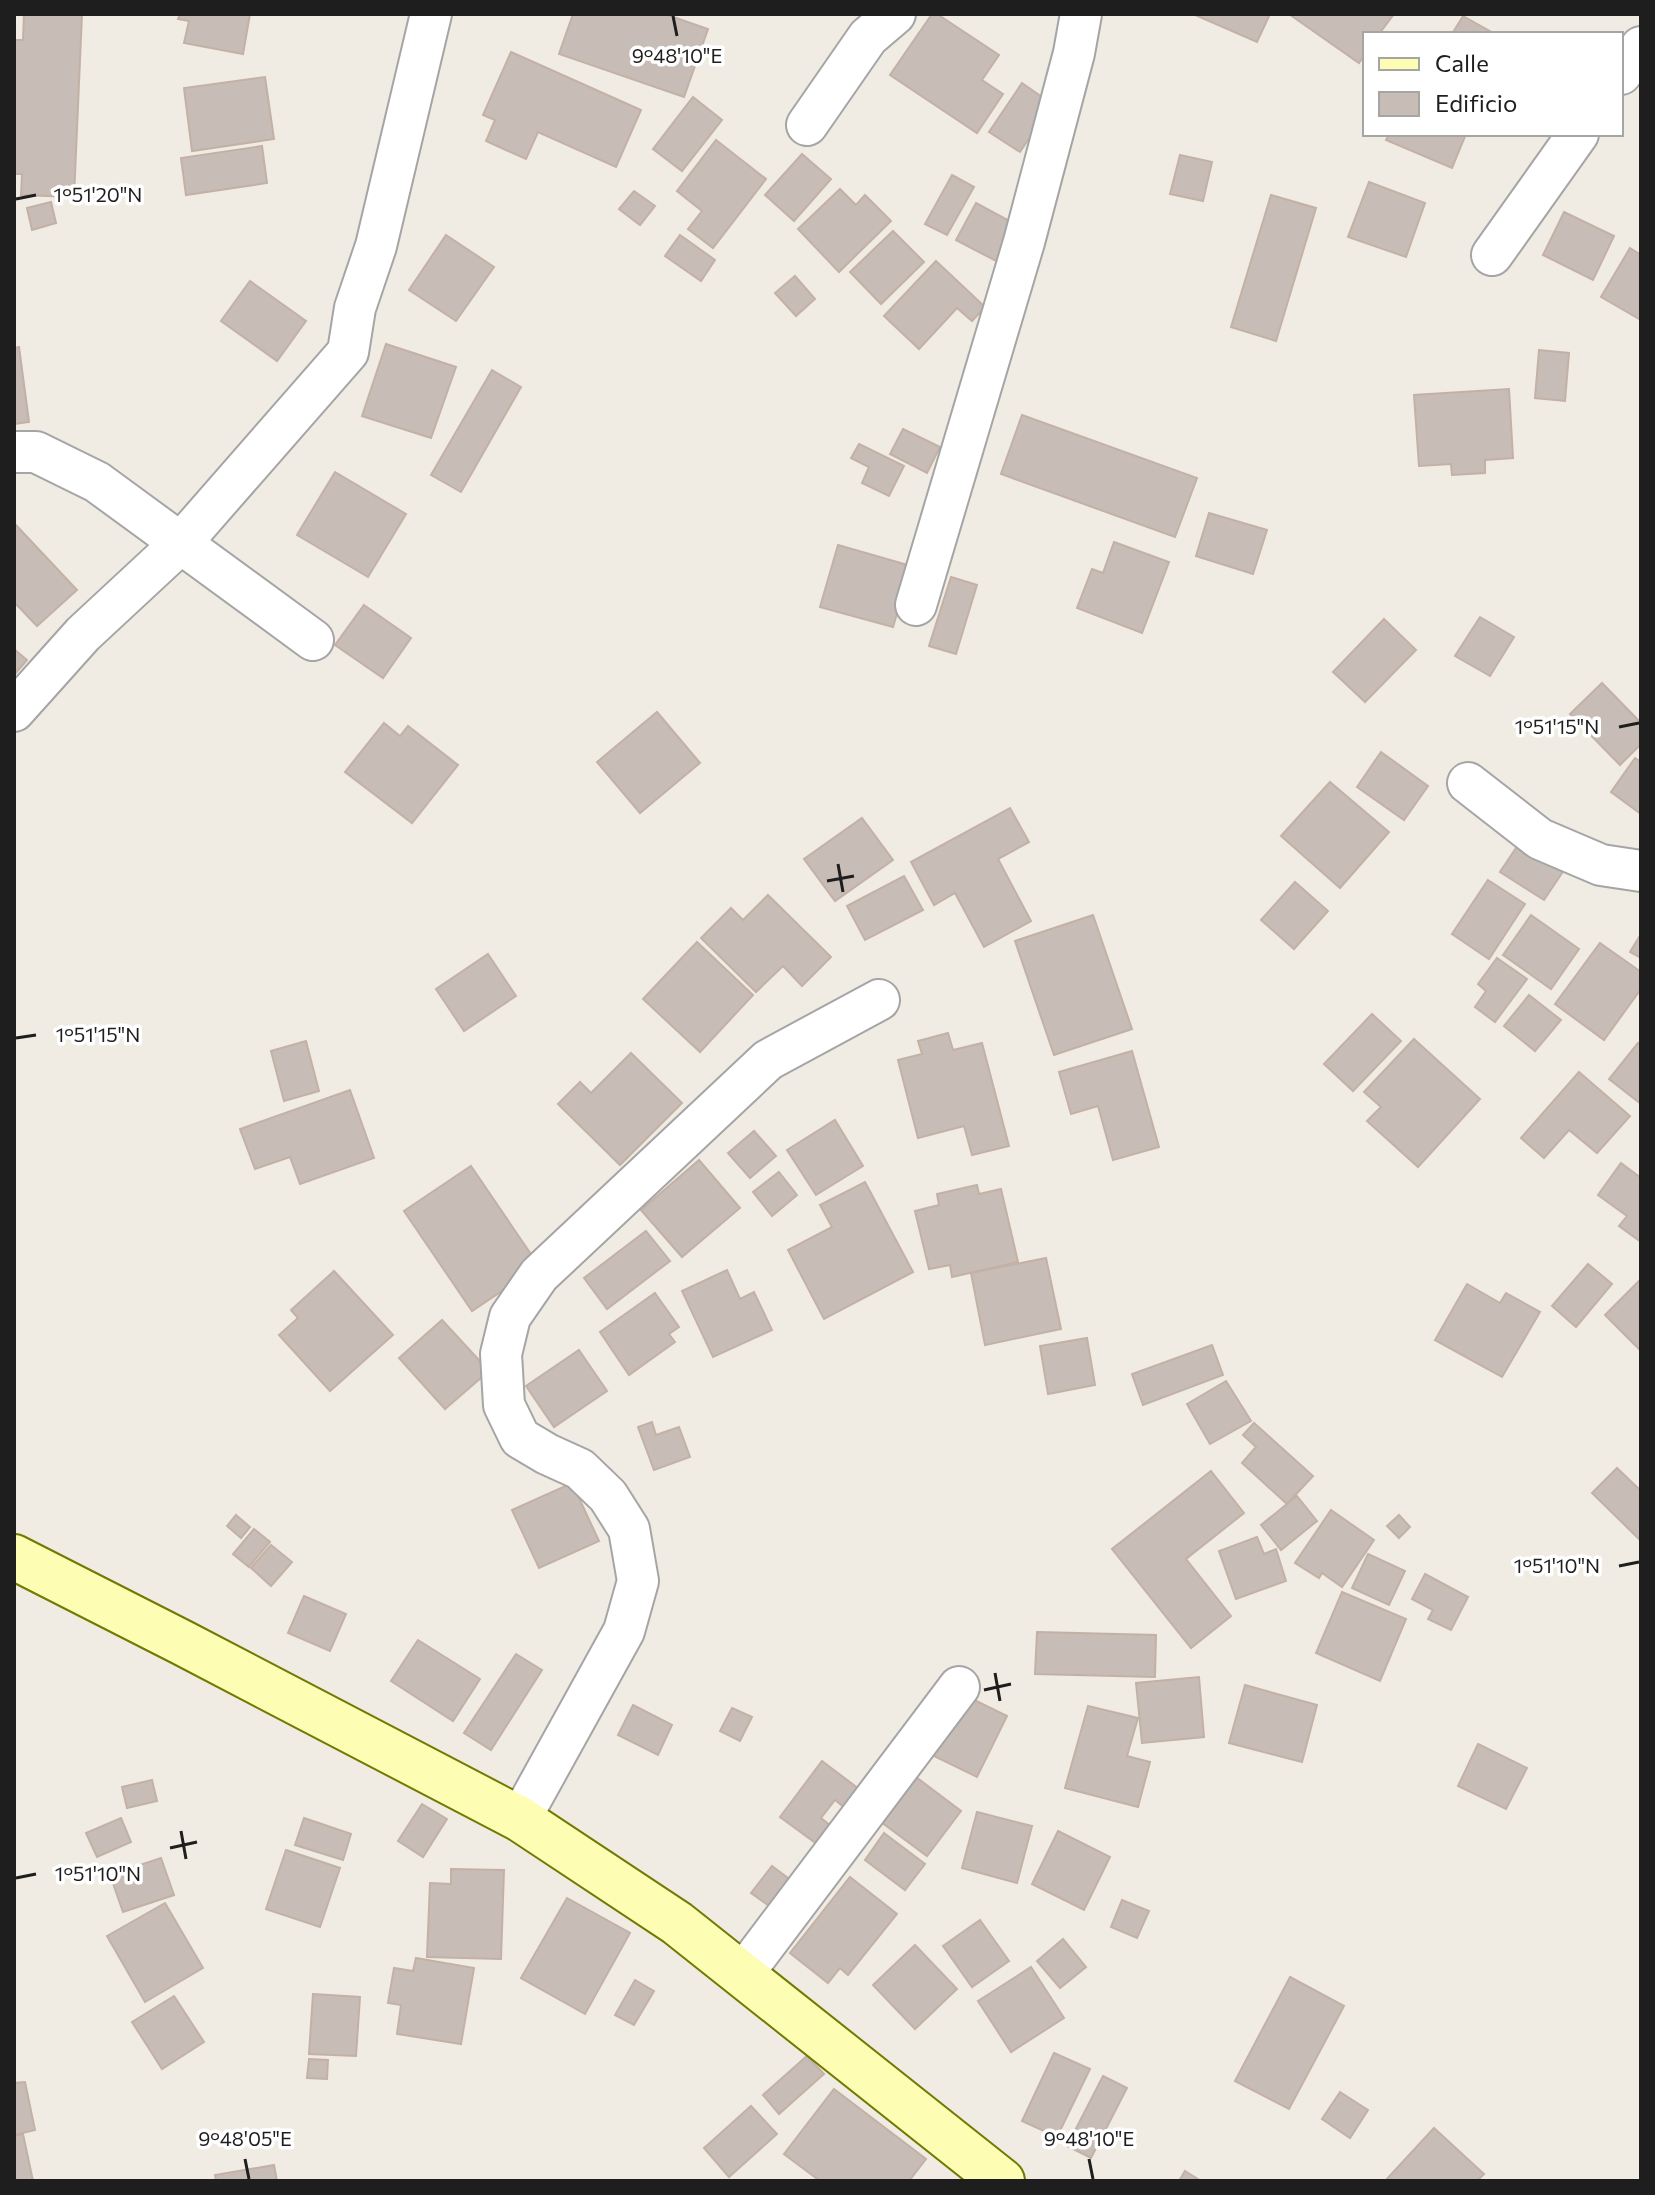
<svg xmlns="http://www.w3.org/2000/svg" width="1655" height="2195" font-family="Commissioner,sans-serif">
  <rect width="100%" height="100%" fill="#f0ebe3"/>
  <g fill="#c8bdb6" stroke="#c3b1a5" stroke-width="2">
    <path d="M24,14H82L74,197L21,195L22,174H14V40H23Z"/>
    <path d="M180,14H250L243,54L184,43L189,21L178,19Z"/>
    <path d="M573,14H665L708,29L684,97L559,54Z"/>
    <path d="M932,14H937L999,55L982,80L1003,94L977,133L890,75Z"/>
    <path d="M1193,14H1270L1257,42Z"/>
    <path d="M1289,14H1394L1379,34H1365V54L1359,63Z"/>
    <path d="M1463,16L1495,34H1452Z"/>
    <path d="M511,52L641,110L616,167L538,132L526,159L486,141L495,120L483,115Z"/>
    <path d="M265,77L274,139L192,151L184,88Z"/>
    <path d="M1022,83L1052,104L1020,152L989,132Z"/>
    <path d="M693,97L722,120L682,171L653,149Z"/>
    <path d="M1389,134H1466L1452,168L1386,140Z"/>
    <path d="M716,140L766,179L713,248L688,229L702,211L677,191Z"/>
    <path d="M262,146L267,183L186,195L181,158Z"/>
    <path d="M802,154L831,179L794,221L765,195Z"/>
    <path d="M1180,155L1212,162L1203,201L1170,194Z"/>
    <path d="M952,175L974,187L947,235L925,224Z"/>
    <path d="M1369,182L1425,203L1406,257L1348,237Z"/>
    <path d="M840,189L856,205L865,195L891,221L839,272L798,229Z"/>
    <path d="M634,191L655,206L640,225L619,209Z"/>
    <path d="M1271,195L1316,208L1276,341L1231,327Z"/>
    <path d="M51,202L56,223L32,230L27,208Z"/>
    <path d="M976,203L1017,225L998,262L956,240Z"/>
    <path d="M1564,212L1614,236L1593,280L1543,255Z"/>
    <path d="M893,231L924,262L881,304L850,272Z"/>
    <path d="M446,235L494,267L456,321L409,290Z"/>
    <path d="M680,235L715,260L701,281L665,256Z"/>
    <path d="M1630,248L1641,255V320L1601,297Z"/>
    <path d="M936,261L985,307L972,321L957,308L919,349L884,316Z"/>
    <path d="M795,276L815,299L796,316L775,293Z"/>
    <path d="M250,281L306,321L277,361L221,321Z"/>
    <path d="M386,344L456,367L431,438L362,416Z"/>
    <path d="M19,347L29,422L14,424V348Z"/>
    <path d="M1539,350L1569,353L1565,401L1535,398Z"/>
    <path d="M492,370L521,387L461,492L431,475Z"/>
    <path d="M1509,389L1513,458L1485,460V473L1452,475L1451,464L1419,466L1414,395Z"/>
    <path d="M1022,415L1197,478L1175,537L1001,474Z"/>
    <path d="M903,429L940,447L927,473L890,454Z"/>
    <path d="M859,444L904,466L889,496L862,483L869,467L851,458Z"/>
    <path d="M335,472L406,514L368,577L297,535Z"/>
    <path d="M1209,513L1267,530L1253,574L1196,556Z"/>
    <path d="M14,523L77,590L37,626L14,602Z"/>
    <path d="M1114,542L1169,562L1142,633L1077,608L1092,569L1103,573Z"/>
    <path d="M838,545L911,566L893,627L820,607Z"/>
    <path d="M951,577L977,585L956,654L929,646Z"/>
    <path d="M364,605L411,638L383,678L335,645Z"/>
    <path d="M1480,617L1514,637L1490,676L1455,656Z"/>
    <path d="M1384,619L1416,650L1365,702L1333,672Z"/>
    <path d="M14,649L27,660L14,675Z"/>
    <path d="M1602,683L1641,723V744L1620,765L1570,714Z"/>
    <path d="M657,712L700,763L640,813L597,762Z"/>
    <path d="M384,723L400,736L408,726L458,765L412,823L345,772Z"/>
    <path d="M1381,752L1428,786L1404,820L1357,787Z"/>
    <path d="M1635,758L1641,762V814L1611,792Z"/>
    <path d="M1330,782L1389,832L1340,888L1281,836Z"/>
    <path d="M1010,808L1029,842L998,859L1031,921L984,947L955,893L934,905L911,862Z"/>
    <path d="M862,818L893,860L835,901L804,859Z"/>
    <path d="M1522,839L1566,867L1544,900L1500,872Z"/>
    <path d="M904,876L923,910L865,940L847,906Z"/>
    <path d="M1488,880L1525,904L1489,959L1452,934Z"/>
    <path d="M1295,882L1328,911L1294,949L1261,920Z"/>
    <path d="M768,895L831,957L802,986L783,966L756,992L701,938L731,908L743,920Z"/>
    <path d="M1093,915L1132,1029L1054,1055L1015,941Z"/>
    <path d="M1531,915L1579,949L1551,989L1503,955Z"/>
    <path d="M1641,934V958L1630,952Z"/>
    <path d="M697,942L753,995L700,1052L643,999Z"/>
    <path d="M1600,943L1641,972V989L1604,1040L1555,1004Z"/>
    <path d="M488,954L516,996L464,1031L436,989Z"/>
    <path d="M1497,958L1527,979L1495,1022L1475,1007L1486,991L1478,984Z"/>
    <path d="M1529,995L1561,1020L1535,1051L1504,1026Z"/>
    <path d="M1372,1014L1401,1041L1353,1091L1324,1064Z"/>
    <path d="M948,1033L953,1050L982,1043L1009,1146L972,1155L964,1126L918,1138L898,1060L922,1054L918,1041Z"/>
    <path d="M1414,1039L1480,1099L1418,1167L1367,1121L1381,1107L1364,1092Z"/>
    <path d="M306,1041L319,1091L284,1101L271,1051Z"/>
    <path d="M1638,1043L1641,1046V1104L1609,1079Z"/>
    <path d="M1132,1051L1159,1147L1113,1160L1098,1106L1071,1114L1059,1072Z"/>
    <path d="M631,1053L682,1103L620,1165L558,1104L580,1082L591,1093Z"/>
    <path d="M1579,1072L1630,1116L1597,1153L1569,1130L1544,1158L1521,1138Z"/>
    <path d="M350,1090L374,1158L300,1184L290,1157L255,1169L240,1129Z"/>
    <path d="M835,1120L863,1166L816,1195L787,1150Z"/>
    <path d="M754,1131L776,1156L750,1178L728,1153Z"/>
    <path d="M699,1160L740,1208L682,1257L641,1210Z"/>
    <path d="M1621,1163L1641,1178V1242L1619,1226L1627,1216L1598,1195Z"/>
    <path d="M471,1166L539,1266L472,1311L404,1211Z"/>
    <path d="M779,1172L797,1195L772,1216L753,1192Z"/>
    <path d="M865,1182L913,1272L824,1319L788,1250L832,1227L820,1205Z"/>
    <path d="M977,1185L979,1194L1001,1189L1018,1262L952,1277L950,1265L929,1269L915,1211L939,1205L937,1194Z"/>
    <path d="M646,1231L670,1261L607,1309L584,1278Z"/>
    <path d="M1046,1258L1061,1329L985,1345L971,1273Z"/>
    <path d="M1588,1264L1612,1284L1576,1327L1552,1306Z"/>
    <path d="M727,1270L740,1299L754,1292L772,1330L713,1357L682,1291Z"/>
    <path d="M334,1271L393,1335L330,1391L279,1335L298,1318L291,1310Z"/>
    <path d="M1641,1279V1351L1605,1315Z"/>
    <path d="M1467,1284L1500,1303L1506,1293L1540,1312L1502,1377L1435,1340Z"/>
    <path d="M655,1293L679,1327L669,1334L675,1342L629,1375L600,1332Z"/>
    <path d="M442,1320L489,1371L445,1409L399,1358Z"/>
    <path d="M1087,1338L1095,1385L1048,1394L1040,1346Z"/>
    <path d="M1212,1345L1223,1375L1143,1405L1132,1374Z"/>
    <path d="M579,1350L607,1391L554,1427L526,1386Z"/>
    <path d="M1226,1381L1251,1421L1210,1444L1187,1404Z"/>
    <path d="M652,1422L656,1435L679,1427L690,1457L654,1470L638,1427Z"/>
    <path d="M1254,1423L1313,1476L1287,1504L1242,1463L1256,1447L1243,1435Z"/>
    <path d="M1617,1468L1641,1491V1541L1592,1493Z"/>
    <path d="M1211,1471L1244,1513L1186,1559L1231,1616L1191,1648L1112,1549Z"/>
    <path d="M572,1483L599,1541L539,1568L512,1510Z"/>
    <path d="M1297,1496L1317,1521L1281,1550L1261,1525Z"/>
    <path d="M1331,1510L1374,1540L1342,1587L1322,1573L1319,1578L1295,1563Z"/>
    <path d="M236,1515L250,1527L241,1538L227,1526Z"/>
    <path d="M1399,1515L1410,1527L1399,1538L1387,1526Z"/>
    <path d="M254,1529L270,1542L249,1567L233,1554Z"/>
    <path d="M1257,1537L1264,1554L1276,1549L1286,1581L1236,1599L1219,1551Z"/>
    <path d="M271,1545L292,1562L271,1586L251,1568Z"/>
    <path d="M1368,1554L1405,1571L1389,1605L1352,1588Z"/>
    <path d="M1425,1574L1468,1597L1451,1630L1428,1619L1433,1610L1412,1599Z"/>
    <path d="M1342,1592L1406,1619L1380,1681L1316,1653Z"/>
    <path d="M304,1596L346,1614L330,1651L288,1633Z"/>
    <path d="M1037,1632L1156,1635L1155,1677L1035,1674Z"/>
    <path d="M418,1640L480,1679L453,1721L391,1681Z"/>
    <path d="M516,1654L542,1670L491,1750L464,1733Z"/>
    <path d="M1199,1677L1204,1737L1142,1743L1136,1683Z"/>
    <path d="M1245,1685L1317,1705L1302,1762L1229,1743Z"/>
    <path d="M962,1694L1007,1716L977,1777L932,1755Z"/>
    <path d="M633,1705L672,1725L658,1755L618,1735Z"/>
    <path d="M1088,1706L1138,1718L1127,1756L1150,1762L1138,1807L1065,1788Z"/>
    <path d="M732,1708L752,1717L740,1741L720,1731Z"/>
    <path d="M1478,1744L1527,1768L1506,1809L1458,1786Z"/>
    <path d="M822,1761L859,1789L845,1808L835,1800L821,1818L831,1826L817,1844L780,1817Z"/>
    <path d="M912,1774L961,1811L927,1856L877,1819Z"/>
    <path d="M152,1780L157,1801L127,1808L122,1787Z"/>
    <path d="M422,1804L447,1819L423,1857L398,1841Z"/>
    <path d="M977,1812L1032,1826L1017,1883L962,1868Z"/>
    <path d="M121,1818L131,1842L97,1857L86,1833Z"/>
    <path d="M304,1818L351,1834L343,1860L295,1845Z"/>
    <path d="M1058,1831L1110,1857L1084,1910L1032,1884Z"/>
    <path d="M884,1833L925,1864L905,1890L865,1860Z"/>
    <path d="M286,1850L340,1868L320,1927L266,1909Z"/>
    <path d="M161,1858L174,1895L123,1912L110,1875Z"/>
    <path d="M772,1866L792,1881L772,1908L751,1893Z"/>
    <path d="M451,1869L504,1870L501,1959L427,1957L430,1883L451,1884Z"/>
    <path d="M850,1877L897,1914L848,1975L840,1968L828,1983L790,1953Z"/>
    <path d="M567,1898L630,1933L585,2014L521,1978Z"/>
    <path d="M1122,1900L1149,1911L1137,1938L1111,1927Z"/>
    <path d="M165,1903L203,1968L145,2002L107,1936Z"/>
    <path d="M980,1920L1009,1961L972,1987L943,1946Z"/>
    <path d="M1063,1939L1086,1967L1060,1988L1037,1961Z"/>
    <path d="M915,1945L957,1989L915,2029L873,1985Z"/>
    <path d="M416,1958L474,1968L461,2044L397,2034L401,2005L388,2003L394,1968L413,1971Z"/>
    <path d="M1031,1967L1064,2018L1011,2052L978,2001Z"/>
    <path d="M1290,1977L1344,2006L1289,2109L1235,2081Z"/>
    <path d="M635,1980L654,1991L634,2025L615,2015Z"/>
    <path d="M313,1994L360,1997L356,2056L309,2054Z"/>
    <path d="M174,1996L204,2042L162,2069L132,2022Z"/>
    <path d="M1054,2053L1090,2069L1057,2137L1022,2121Z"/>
    <path d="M807,2056L824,2074L779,2114L763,2095Z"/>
    <path d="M309,2059L328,2060L327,2079L307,2078Z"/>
    <path d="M1103,2076L1127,2088L1091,2158L1067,2146Z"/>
    <path d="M25,2082L35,2130L14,2135V2083Z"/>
    <path d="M834,2089L926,2159L909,2181H820L784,2154Z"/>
    <path d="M1340,2092L1368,2110L1350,2138L1322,2119Z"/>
    <path d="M751,2106L777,2134L729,2177L704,2148Z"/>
    <path d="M1434,2128L1484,2174L1477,2181H1385Z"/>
    <path d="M23,2134L33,2181H14V2136Z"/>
    <path d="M274,2165L277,2181H216L215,2175Z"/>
    <path d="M1185,2171L1201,2181H1179Z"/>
  </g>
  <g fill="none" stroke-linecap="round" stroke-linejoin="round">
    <g stroke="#a5a5a5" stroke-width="44">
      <g id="street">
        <path d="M1621,74L1641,47"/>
        <path d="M807,125L868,37L895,14"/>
        <path d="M1492,255L1578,134"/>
        <path d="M14,452H36L97,482L313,640"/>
        <path d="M916,605L1024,242L1074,53L1081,14"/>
        <path d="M14,711L83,634L181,543L348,352L355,308L376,246L431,14"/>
        <path d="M1468,783L1540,839L1601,865L1641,871"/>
        <path d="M520,1819L624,1631L638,1581L629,1529L608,1496L580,1469L547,1454L520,1438L504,1405L501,1354L510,1317L539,1275L768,1060L879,1000"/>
        <path d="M742,1975L959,1687"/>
      </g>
    </g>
    <g stroke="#717a00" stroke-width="48">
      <path id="secondary" d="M14,1557L183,1643L520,1819L677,1923L1002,2181"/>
    </g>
    <use href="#street" stroke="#fff" stroke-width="40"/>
    <use href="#secondary" stroke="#fdfeb3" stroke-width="44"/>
  </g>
  <path fill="none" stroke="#1e1e1e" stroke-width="3" d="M673,16L677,36M16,199L36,195M1619,727L1639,723M838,864L843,892M827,881L854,876M16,1038L36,1035M1619,1566L1639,1562M995,1673L1000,1701M984,1690L1011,1684M181,1831L186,1859M170,1848L197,1842M16,1878L36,1874M245,2159L249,2179M1089,2159L1093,2179"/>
  <g font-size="20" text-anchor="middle" fill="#1e1e1e" stroke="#fff" stroke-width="7" stroke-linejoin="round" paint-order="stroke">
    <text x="677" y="63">9°48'10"E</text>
    <text x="98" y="202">1°51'20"N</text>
    <text x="1557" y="734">1°51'15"N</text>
    <text x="98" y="1042">1°51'15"N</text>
    <text x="1557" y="1573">1°51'10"N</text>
    <text x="98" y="1881">1°51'10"N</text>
    <text x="245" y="2146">9°48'05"E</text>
    <text x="1089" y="2146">9°48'10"E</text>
  </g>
  <rect width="1655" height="2195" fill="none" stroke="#1e1e1e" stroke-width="32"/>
  <rect x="1363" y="32" width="260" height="104" fill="#ffffff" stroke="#a5a5a5" stroke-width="2"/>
  <rect x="1379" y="58" width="40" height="12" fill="#fdfeb3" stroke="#a5a5a5" stroke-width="2"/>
  <text x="1435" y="72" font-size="24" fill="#1e1e1e">Calle</text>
  <rect x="1379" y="92" width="40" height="24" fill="#c8bdb6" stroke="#a5a5a5" stroke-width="2"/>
  <text x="1435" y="112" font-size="24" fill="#1e1e1e">Edificio</text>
</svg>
